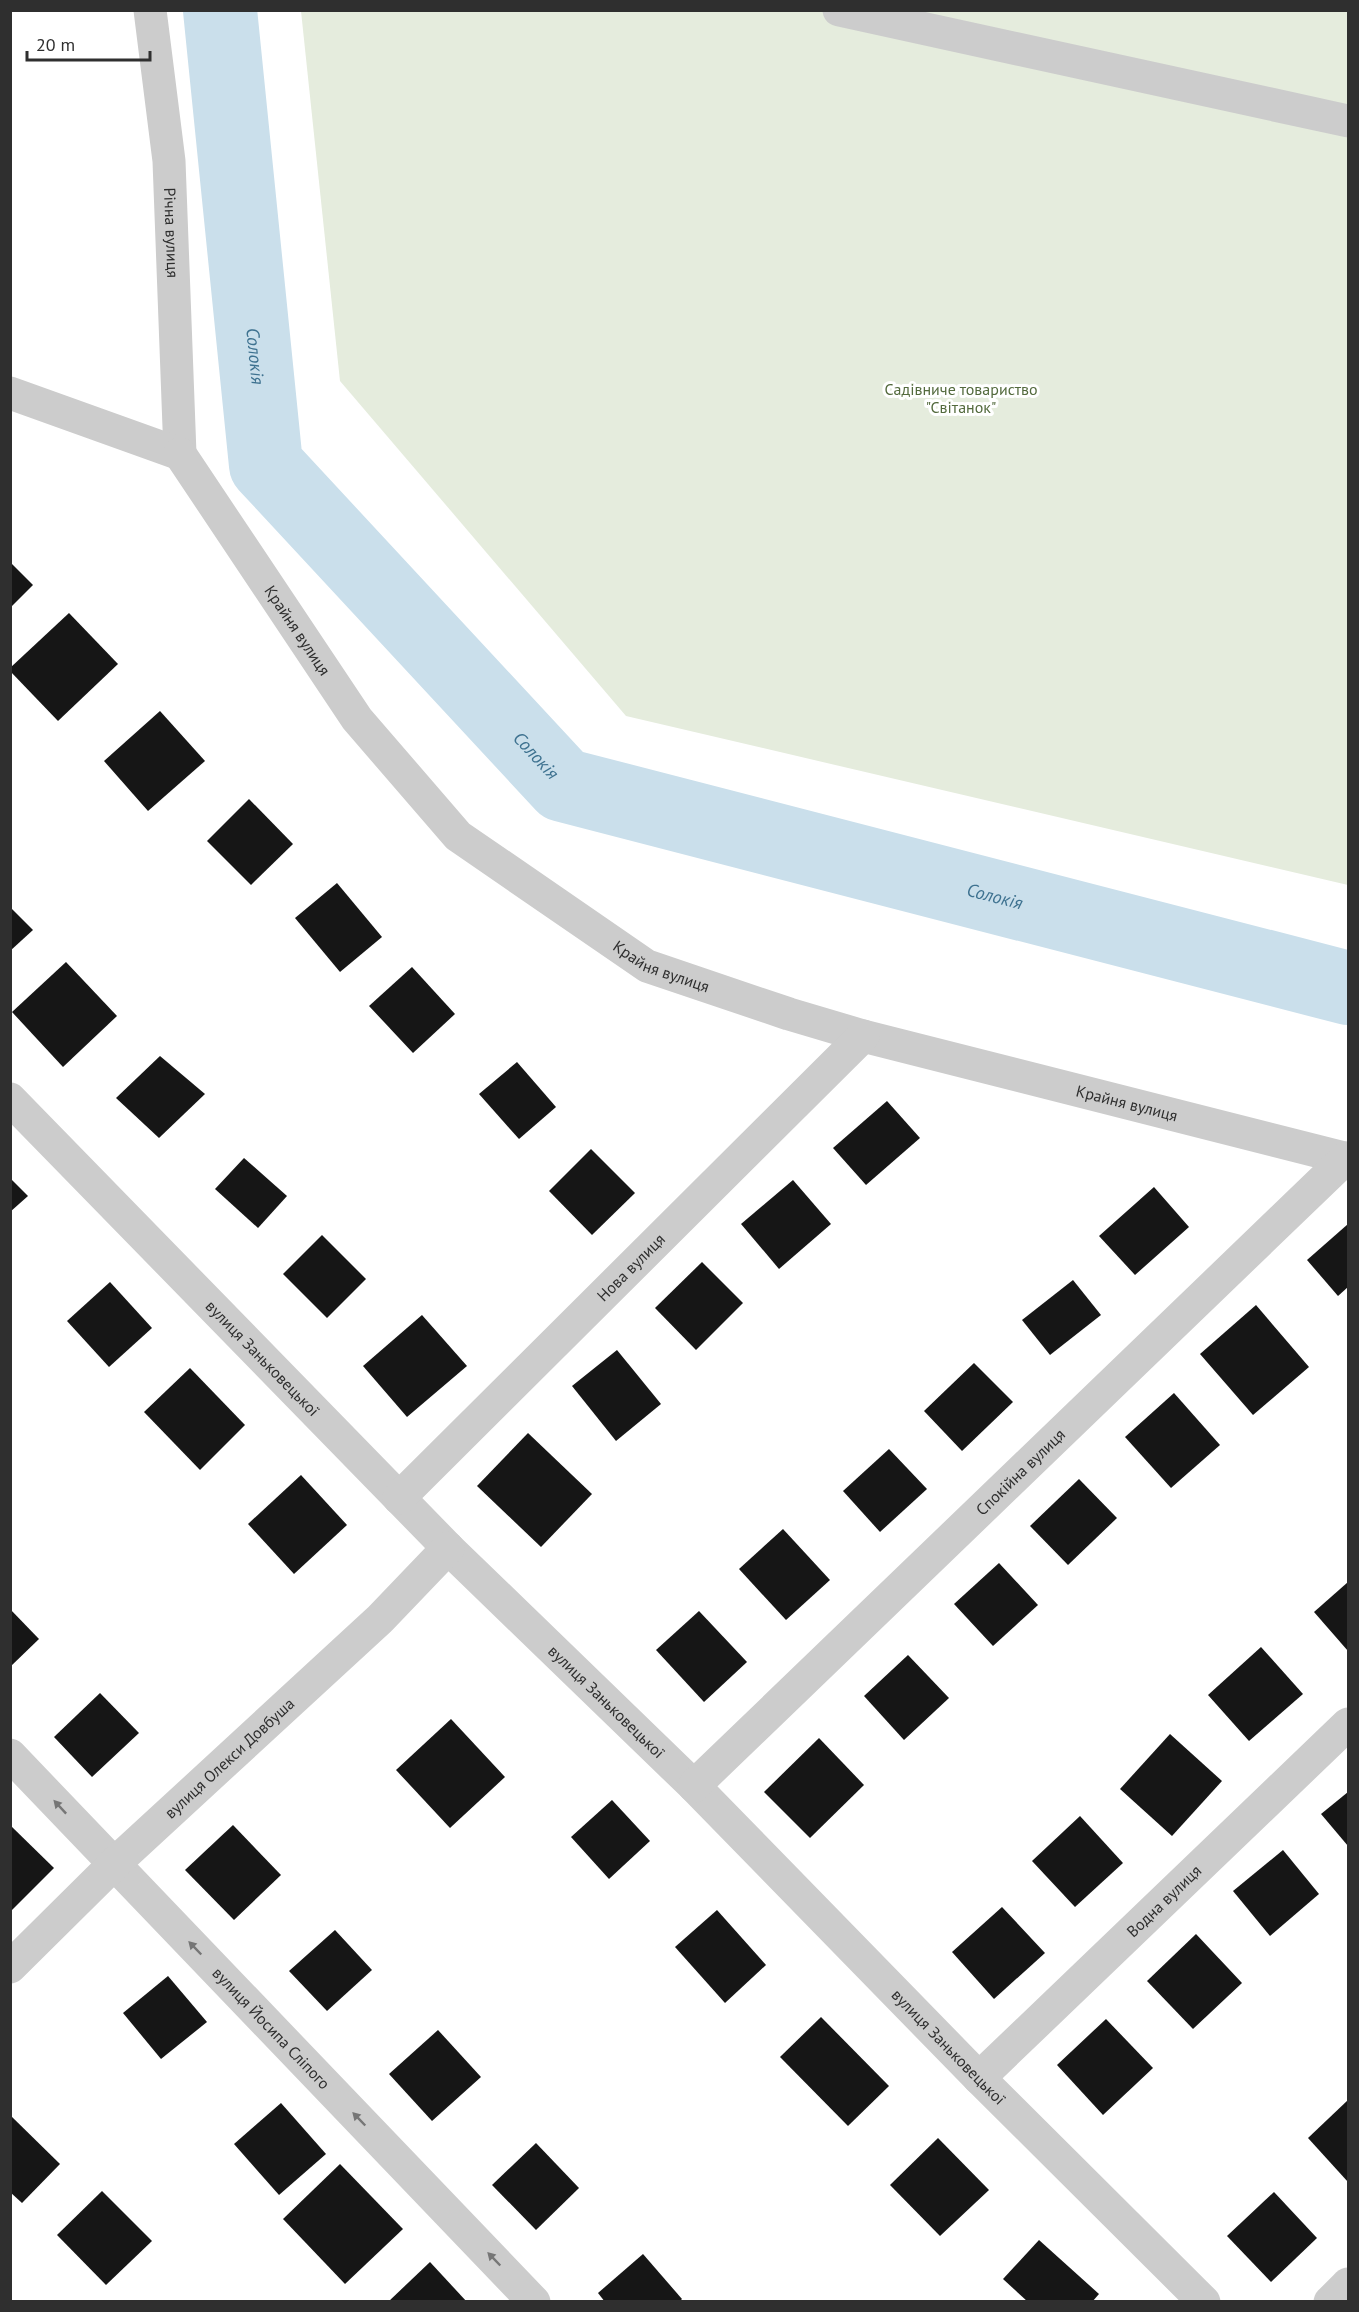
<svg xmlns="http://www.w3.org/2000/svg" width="1359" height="2312" font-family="'PT Sans',sans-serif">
  <rect width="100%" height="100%" fill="#fff"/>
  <path fill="#e5ecdd" d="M301,11H1348V885L626,716L340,381Z"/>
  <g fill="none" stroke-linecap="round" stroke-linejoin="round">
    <path stroke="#cadfeb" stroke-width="74" id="s1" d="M220,10L266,465L563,785L1348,988"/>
  </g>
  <g fill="#161616">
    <path d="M10,562L33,585L10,608Z"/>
    <path d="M69,613L118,664L58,721L10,671V668Z"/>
    <path d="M160,711L205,761L148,811L104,761Z"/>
    <path d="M249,799L293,844L251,885L207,841Z"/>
    <path d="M337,883L382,937L340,972L295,918Z"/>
    <path d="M10,907L33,930L10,951Z"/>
    <path d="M66,962L117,1016L63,1067L12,1012Z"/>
    <path d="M412,967L455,1014L413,1053L369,1006Z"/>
    <path d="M160,1056L205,1094L159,1138L116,1098Z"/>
    <path d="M517,1062L556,1107L519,1139L479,1094Z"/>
    <path d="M887,1101L920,1138L866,1185L833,1148Z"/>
    <path d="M591,1149L635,1193L592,1235L549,1191Z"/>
    <path d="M244,1158L287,1196L258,1228L215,1189Z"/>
    <path d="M10,1178L28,1196L10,1212Z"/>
    <path d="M793,1180L831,1224L779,1269L741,1224Z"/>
    <path d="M1154,1187L1189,1227L1135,1275L1099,1236Z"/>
    <path d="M1348,1224V1287L1338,1296L1307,1260Z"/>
    <path d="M322,1235L366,1279L327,1318L283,1274Z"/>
    <path d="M702,1262L743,1303L696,1350L655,1308Z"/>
    <path d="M1073,1280L1101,1315L1050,1355L1022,1320Z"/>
    <path d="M110,1282L152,1328L109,1367L67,1321Z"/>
    <path d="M1256,1305L1309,1367L1253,1415L1200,1354Z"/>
    <path d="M422,1315L467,1366L407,1417L363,1366Z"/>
    <path d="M617,1350L661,1404L616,1441L572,1386Z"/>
    <path d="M974,1363L1013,1402L962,1451L924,1411Z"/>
    <path d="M190,1368L245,1425L200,1470L144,1412Z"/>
    <path d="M1174,1393L1220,1445L1171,1488L1125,1437Z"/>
    <path d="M528,1433L592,1494L541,1547L477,1486Z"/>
    <path d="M889,1449L927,1489L880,1532L843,1491Z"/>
    <path d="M301,1475L347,1525L294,1574L248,1524Z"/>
    <path d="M1079,1479L1117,1518L1068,1565L1030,1526Z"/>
    <path d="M783,1529L830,1580L786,1620L739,1569Z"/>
    <path d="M999,1563L1038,1605L993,1646L954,1604Z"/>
    <path d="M1348,1582V1651L1314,1612Z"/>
    <path d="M10,1609L39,1639L10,1667Z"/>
    <path d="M699,1611L747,1662L704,1702L656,1650Z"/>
    <path d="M1261,1647L1303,1694L1249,1741L1208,1695Z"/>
    <path d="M908,1655L949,1698L904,1740L864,1696Z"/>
    <path d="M100,1693L139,1733L92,1777L54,1737Z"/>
    <path d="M451,1719L505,1777L450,1828L396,1770Z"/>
    <path d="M1170,1734L1222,1781L1172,1836L1120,1789Z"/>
    <path d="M819,1738L864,1785L810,1838L764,1792Z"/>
    <path d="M1348,1792V1846L1321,1814Z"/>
    <path d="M612,1800L650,1841L609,1879L571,1837Z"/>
    <path d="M1080,1816L1123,1863L1075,1907L1032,1861Z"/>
    <path d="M10,1825L54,1868L10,1912Z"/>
    <path d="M233,1825L281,1875L234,1920L185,1870Z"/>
    <path d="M1283,1850L1319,1894L1270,1936L1233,1891Z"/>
    <path d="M1002,1907L1045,1953L994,1999L952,1952Z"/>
    <path d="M717,1910L766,1965L725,2003L675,1947Z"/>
    <path d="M335,1930L372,1970L327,2011L289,1971Z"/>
    <path d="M1196,1934L1242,1983L1193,2029L1147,1981Z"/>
    <path d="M168,1976L207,2022L161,2059L123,2013Z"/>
    <path d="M821,2017L889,2086L848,2126L780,2057Z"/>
    <path d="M1106,2019L1153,2068L1103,2115L1057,2065Z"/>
    <path d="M438,2030L481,2077L432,2121L389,2074Z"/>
    <path d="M1348,2100V2182L1308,2138Z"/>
    <path d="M281,2103L326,2154L279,2195L234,2144Z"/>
    <path d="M10,2115L60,2164L22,2203L10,2192Z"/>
    <path d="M938,2138L989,2190L940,2236L890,2185Z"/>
    <path d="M536,2143L579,2188L536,2230L492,2185Z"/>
    <path d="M340,2164L403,2229L345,2284L283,2219Z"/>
    <path d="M102,2191L152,2241L106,2285L57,2235Z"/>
    <path d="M1274,2192L1317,2238L1271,2282L1227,2236Z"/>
    <path d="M1039,2240L1099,2294L1092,2302H1028L1003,2279Z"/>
    <path d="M643,2254L682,2299L679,2302H605L598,2293Z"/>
    <path d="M430,2262L467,2302H388Z"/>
  </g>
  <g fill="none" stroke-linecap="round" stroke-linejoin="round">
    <g stroke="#ccc" stroke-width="33">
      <path id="s2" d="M150,10L169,161L180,454"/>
      <path d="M839,10L1348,121"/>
      <path d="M10,393L180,454"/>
      <path id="s3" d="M180,454L357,719L458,836L647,966L789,1014L863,1036L1348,1159"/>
      <path id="s4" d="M10,1099L448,1548L694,1786L979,2078L1204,2302"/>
      <path id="s5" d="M399,1498L863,1036"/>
      <path id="s6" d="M10,1755L534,2302"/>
      <path id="s7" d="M694,1786L1346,1158"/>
      <path id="s8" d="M10,1967L114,1864L380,1619L448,1548"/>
      <path id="s9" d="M979,2078L1348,1724"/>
      <path d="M1330,2302L1348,2284"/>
    </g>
  </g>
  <defs><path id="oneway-solid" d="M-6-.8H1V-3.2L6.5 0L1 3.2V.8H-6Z" transform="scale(1.5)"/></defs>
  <g fill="#767676">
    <use href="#oneway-solid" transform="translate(60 1807) rotate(-133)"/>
    <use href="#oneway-solid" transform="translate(195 1948) rotate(-134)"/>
    <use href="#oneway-solid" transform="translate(359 2119) rotate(-134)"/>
    <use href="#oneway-solid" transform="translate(494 2259) rotate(-134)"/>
  </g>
  <g text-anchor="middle" stroke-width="6" stroke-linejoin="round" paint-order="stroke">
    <g font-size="16" fill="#2f2f2f" stroke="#fff">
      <text dy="6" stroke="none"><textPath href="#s2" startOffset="224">Річна вулиця</textPath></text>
      <text dy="6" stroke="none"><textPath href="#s3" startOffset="212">Крайня вулиця</textPath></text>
      <text dy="6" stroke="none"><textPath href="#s3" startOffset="716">Крайня вулиця</textPath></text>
      <text dy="6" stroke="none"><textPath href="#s3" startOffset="1202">Крайня вулиця</textPath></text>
      <text dy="6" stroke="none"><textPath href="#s5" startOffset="327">Нова вулиця</textPath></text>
      <text dy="6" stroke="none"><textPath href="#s4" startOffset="362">вулиця Заньковецької</textPath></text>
      <text dy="6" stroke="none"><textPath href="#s7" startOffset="453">Спокійна вулиця</textPath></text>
      <text dy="6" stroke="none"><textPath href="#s4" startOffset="848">вулиця Заньковецької</textPath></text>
      <text dy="6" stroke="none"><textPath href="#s8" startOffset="303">вулиця Олекси Довбуша</textPath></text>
      <text dy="6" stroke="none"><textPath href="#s9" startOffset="256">Водна вулиця</textPath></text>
      <text dy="6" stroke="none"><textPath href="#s6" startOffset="378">вулиця Йосипа Сліпого</textPath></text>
      <text dy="6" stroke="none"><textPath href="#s4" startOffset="1334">вулиця Заньковецької</textPath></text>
    </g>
    <g font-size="16" fill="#536a3d" stroke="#fff">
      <text x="961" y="395">Садівниче товариство<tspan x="961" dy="18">"Світанок"</tspan></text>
    </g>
    <g font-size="18" font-style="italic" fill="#3e7290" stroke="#fff">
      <text dy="6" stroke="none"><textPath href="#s1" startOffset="348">Солокія</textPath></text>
      <text dy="6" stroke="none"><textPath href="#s1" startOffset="854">Солокія</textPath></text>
      <text dy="6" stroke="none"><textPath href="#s1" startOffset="1340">Солокія</textPath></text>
    </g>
  </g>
  <rect width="1359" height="2312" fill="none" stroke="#2f2f2f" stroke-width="24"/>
  <path d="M27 51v9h123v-9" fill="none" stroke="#2f2f2f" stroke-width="3"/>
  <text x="36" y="51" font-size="18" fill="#2f2f2f" stroke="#ffffff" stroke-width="4.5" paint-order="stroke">20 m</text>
</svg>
